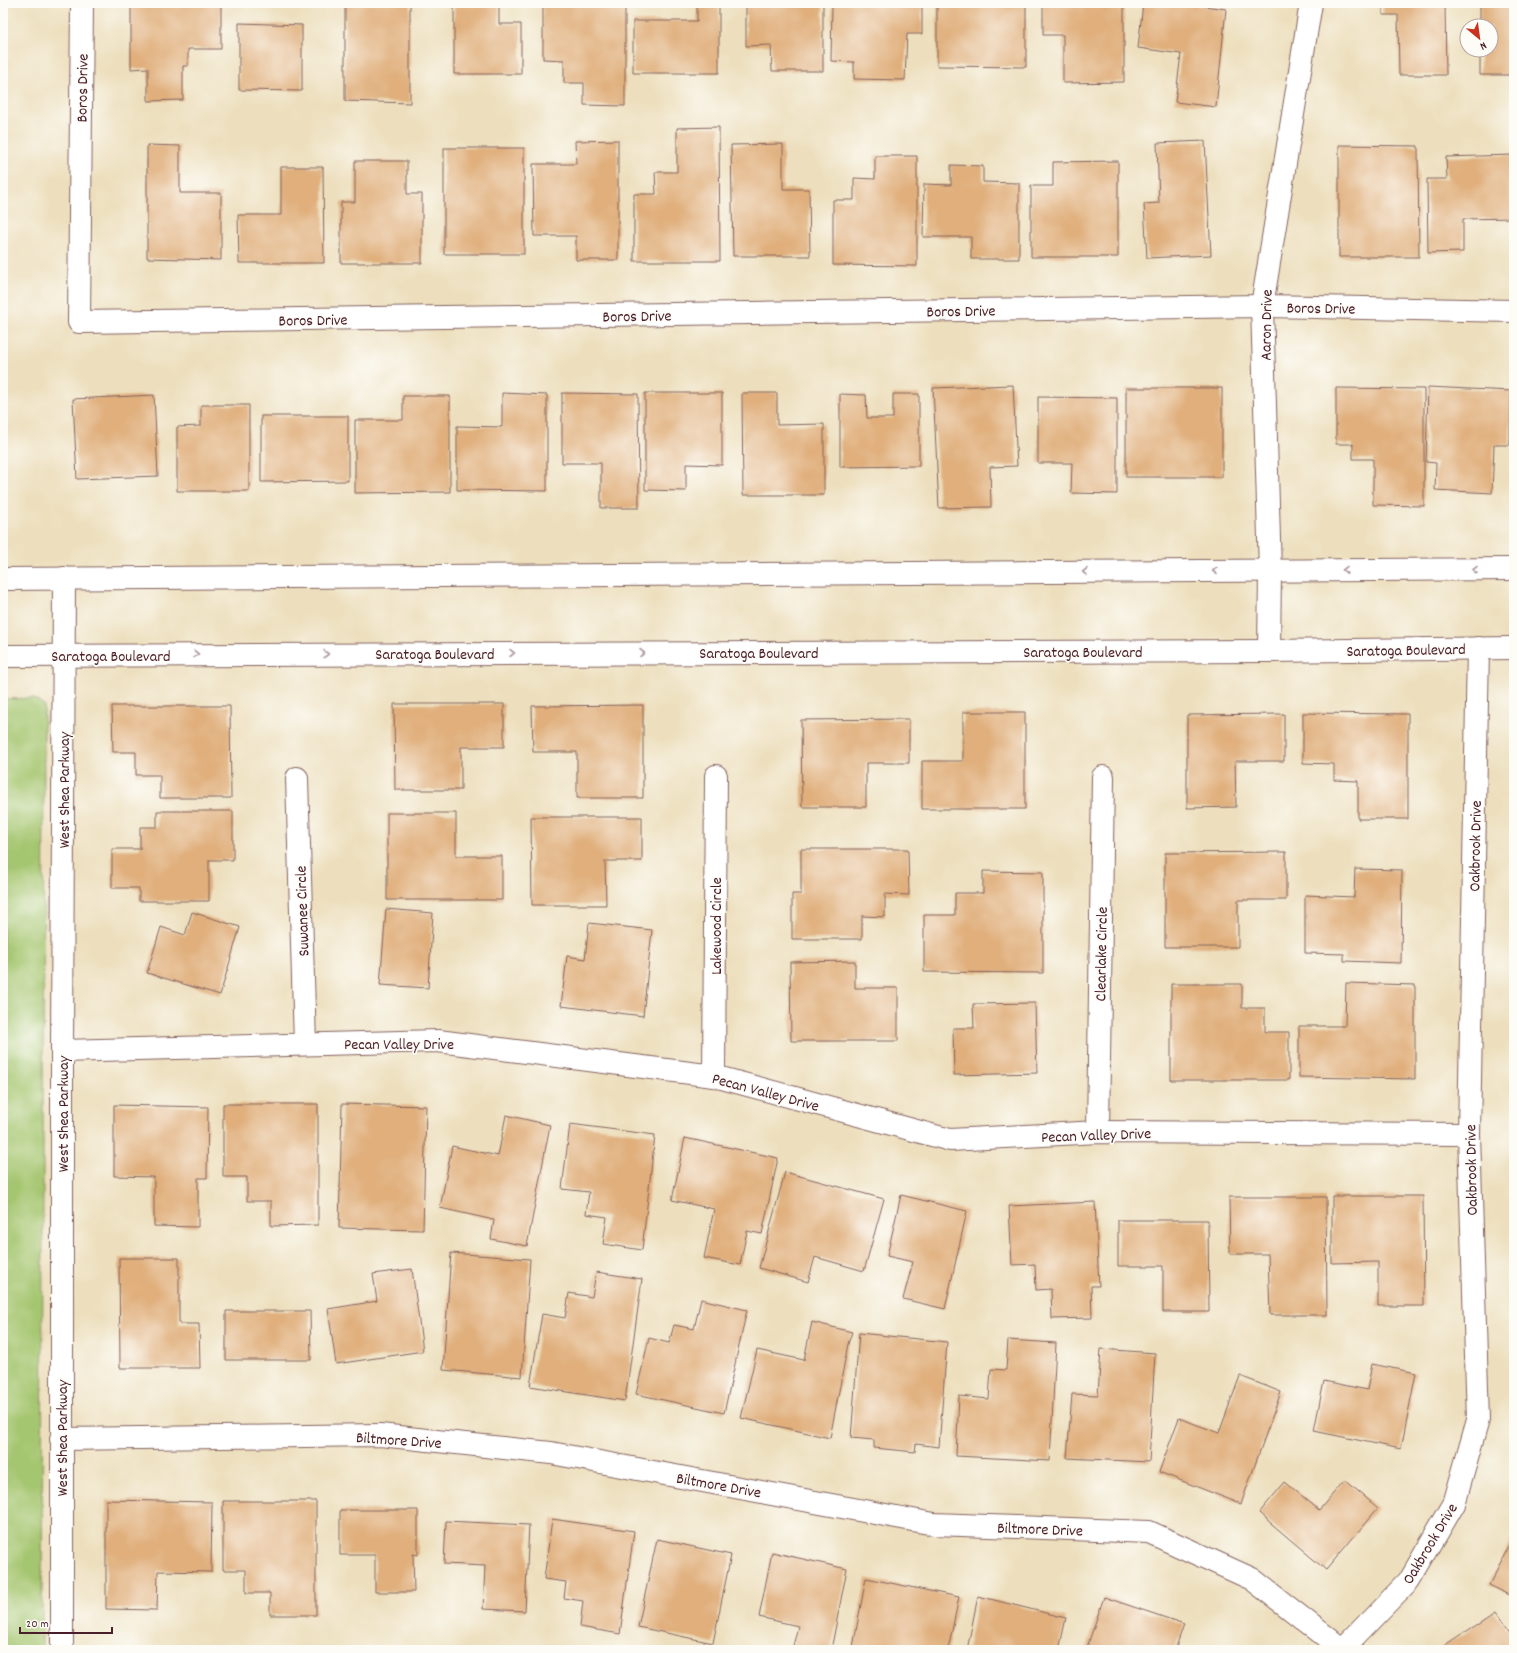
<svg xmlns="http://www.w3.org/2000/svg" width="1517" height="1653" font-family="Dekko,sans-serif">
  <rect width="100%" height="100%" fill="#fdfcf7"/>
  <filter id="ink" filterUnits="userSpaceOnUse"><feTurbulence type="fractalNoise" baseFrequency=".025" numOctaves="2"/><feDisplacementMap in="SourceGraphic" scale="8" xChannelSelector="R" yChannelSelector="G"/><feConvolveMatrix kernelMatrix="1 2 1 2 8 2 1 2 1" color-interpolation-filters="sRGB"/></filter>
  <filter id="wash" filterUnits="userSpaceOnUse"><feTurbulence type="fractalNoise" baseFrequency=".012" numOctaves="4" result="noise"/><feDisplacementMap in="SourceGraphic" scale="16" xChannelSelector="R" yChannelSelector="G"/><feGaussianBlur stdDeviation="0.9" result="paint"/><feColorMatrix in="noise" values="0 0 0 0 0 0 0 0 0 0 0 0 0 0 0 0 0 1.4 0 .05"/><feComposite in="paint" operator="in"/></filter>
  <g filter="url(#wash)">
    <rect width="100%" height="100%" fill="#eddfbd"/>
    <path fill="#a5c66f" stroke="#78724d" d="M33,698L44,705L42,1650H3V699Z"/>
    <g id="blocks">
      <g fill="#e0af7c">
        <path d="M131,3H221V49H188V66H183V100L148,101V68L131,69Z"/>
        <path d="M345,3H410V103L345,101Z"/>
        <path d="M454,3H499V24H521V74H454Z"/>
        <path d="M543,3H625V106L584,105V83H564V60L543,59Z"/>
        <path d="M697,3H719V73H633V21H697Z"/>
        <path d="M746,3H823V71H772L771,45L746,46Z"/>
        <path d="M832,3H922V34H907L905,80L854,79V62L831,61Z"/>
        <path d="M937,3H1026V67L937,66Z"/>
        <path d="M1043,3H1124V82L1063,83V35H1043Z"/>
        <path d="M1143,3H1182L1226,9L1216,107L1175,102L1181,54L1138,48Z"/>
        <path d="M1383,3H1445L1446,75H1399L1398,15H1383Z"/>
        <path d="M1480,3H1514V75H1480V50H1491V26H1480Z"/>
        <path d="M239,23L302,25V91L239,90Z"/>
        <path d="M719,127L720,261H634V194H656L655,172H677V128Z"/>
        <path d="M618,140V260H576V236H534L533,164H576L575,141Z"/>
        <path d="M1205,141L1211,255L1147,258L1144,204L1159,203L1157,143Z"/>
        <path d="M783,144V189H809L810,256H733L731,145Z"/>
        <path d="M147,145L180,146V193H221V260L147,258Z"/>
        <path d="M1339,145L1418,146L1419,257H1339Z"/>
        <rect x="444" y="148" width="80" height="106"/>
        <path d="M1513,155L1514,218L1463,219V252L1428,253L1427,179H1447L1446,157Z"/>
        <path d="M875,156H917V266L833,265V200H854V178L875,179Z"/>
        <path d="M355,161H407V194H422V263H341V202H355Z"/>
        <path d="M1118,161V257H1031V186H1053V162Z"/>
        <path d="M951,165L983,166V182L1019,183V259H971V237H923L924,184L951,185Z"/>
        <path d="M281,167H323L324,263H239L238,215H281Z"/>
        <path d="M1013,385L1017,466L990,467L991,507L939,508L933,388Z"/>
        <path d="M1428,387L1511,391L1510,445H1494L1492,493L1435,490L1436,463L1426,462Z"/>
        <rect x="1126" y="388" width="96" height="89"/>
        <path d="M1336,388L1424,389V506L1373,505V459H1353V444H1336Z"/>
        <path d="M502,393L547,395V491L457,490V426L502,427Z"/>
        <path d="M562,393L638,394L639,508H601V463H562Z"/>
        <path d="M645,393H722V465L686,464V491L645,490Z"/>
        <path d="M742,393H777V425L824,424V495H743Z"/>
        <path d="M840,394L866,395L867,418H893V394H919V466L840,467Z"/>
        <path d="M154,395L158,476L77,479L73,399Z"/>
        <path d="M403,396H450V492L355,493V420H403Z"/>
        <path d="M1038,397L1117,398V494L1071,493L1072,463H1038Z"/>
        <path d="M201,405H249V491H177V427L201,426Z"/>
        <path d="M261,416H348V481L261,482Z"/>
        <path d="M394,704H504V747H461V790H395Z"/>
        <path d="M643,705V798H577V752H533L532,706Z"/>
        <path d="M112,706H230L231,798H160V775H136V752H113Z"/>
        <path d="M963,712H1025V809H922V761H963Z"/>
        <path d="M1303,713L1408,714V819H1358V781L1334,780V764L1303,763Z"/>
        <path d="M1284,714V761H1235L1236,807L1187,808V715Z"/>
        <path d="M909,719V763H866V807H802L801,720Z"/>
        <path d="M157,811H233V860H209V901H139V888H112V849H140V827H157Z"/>
        <path d="M387,813H456V856H502V900H387Z"/>
        <path d="M531,817H642V861H605L606,905H532Z"/>
        <path d="M801,849H908L909,895L885,894V917L862,916V939H792V894H801Z"/>
        <path d="M1286,852V900H1238V947H1165V853Z"/>
        <path d="M1355,869L1402,870L1401,963L1344,961V954L1305,953V895L1354,897Z"/>
        <path d="M983,871L1043,872V973L924,972V915H955V893H983Z"/>
        <path d="M386,909L433,913L428,988L380,985Z"/>
        <path d="M192,912L240,927L220,995L147,973L161,927L185,935Z"/>
        <path d="M589,923L652,930L643,1016L561,1006L567,956L585,959Z"/>
        <path d="M855,961V988H898V1041H791L790,962Z"/>
        <path d="M1346,983L1415,985V1079L1299,1077V1026H1345Z"/>
        <path d="M1171,984H1242V1008H1265V1032H1289V1080H1171Z"/>
        <path d="M1035,1003L1037,1073L954,1075L953,1028H974L973,1004Z"/>
        <path d="M223,1104H318V1225L271,1226V1201H247V1177H223Z"/>
        <path d="M342,1104L426,1106L423,1230L339,1228Z"/>
        <path d="M114,1105L208,1107L207,1178H198V1227L154,1226V1177L114,1176Z"/>
        <path d="M506,1115L550,1125L527,1246L491,1239L494,1220L440,1208L452,1146L498,1156Z"/>
        <path d="M570,1124L655,1135L642,1250L603,1244L607,1217L586,1214L589,1192L562,1189Z"/>
        <path d="M685,1138L778,1158L762,1234L747,1231L740,1265L704,1258L714,1209L672,1200Z"/>
        <path d="M785,1172L884,1199L864,1271L815,1257L808,1282L759,1268Z"/>
        <path d="M901,1195L967,1211L945,1309L903,1299L913,1262L887,1256Z"/>
        <path d="M1332,1196H1423L1424,1306H1378V1262L1332,1263Z"/>
        <path d="M1229,1197H1326L1327,1315H1270L1268,1254H1230Z"/>
        <path d="M1095,1202L1099,1286H1091L1092,1318L1052,1319L1051,1289L1036,1290L1035,1264L1012,1265L1009,1206Z"/>
        <path d="M1118,1220H1208L1209,1312H1163V1266H1118Z"/>
        <path d="M451,1253L530,1259L522,1377L443,1370Z"/>
        <path d="M119,1258H179V1324H199L200,1368H120Z"/>
        <path d="M412,1269L423,1351L336,1364L328,1309L377,1301L373,1274Z"/>
        <path d="M596,1272L642,1279L625,1401L530,1386L542,1314L565,1318L569,1293L592,1297Z"/>
        <path d="M701,1299L747,1310L724,1413L636,1394L649,1338L669,1343L674,1325L694,1329Z"/>
        <path d="M226,1311H310L311,1360H226Z"/>
        <path d="M812,1322L852,1332L848,1344L830,1438L741,1418L757,1350L804,1360Z"/>
        <path d="M859,1333L947,1342L939,1447L916,1444L915,1452L874,1448V1440L851,1438Z"/>
        <path d="M1008,1340L1056,1343L1050,1461L956,1456L959,1396L989,1399L991,1369L1006,1370Z"/>
        <path d="M1101,1349L1155,1353L1149,1462L1067,1458L1072,1394L1098,1395Z"/>
        <path d="M1372,1364L1416,1373L1401,1449L1314,1431L1324,1381L1367,1390Z"/>
        <path d="M1240,1376L1281,1392L1241,1504L1159,1472L1179,1418L1219,1433Z"/>
        <path d="M1345,1480L1378,1508L1326,1570L1259,1513L1285,1482L1319,1510Z"/>
        <path d="M106,1500L212,1502L211,1572L158,1571L157,1610L106,1609Z"/>
        <path d="M223,1501H316V1615H270V1593H246V1570H223Z"/>
        <path d="M340,1510H418V1555L413,1554L414,1592H375V1555H340Z"/>
        <path d="M552,1519L634,1531L620,1634L580,1627L583,1601L564,1598L566,1582L544,1579Z"/>
        <path d="M446,1521L529,1525L525,1611L483,1609L485,1566L444,1564Z"/>
        <path d="M657,1539L731,1555L713,1643L638,1627Z"/>
        <path d="M1512,1540L1514,1541V1597L1489,1585Z"/>
        <path d="M772,1552L847,1569L831,1650H792L798,1626L759,1617Z"/>
        <path d="M866,1578L959,1597L948,1650H869L853,1647Z"/>
        <path d="M978,1596L1066,1618L1059,1650H967Z"/>
        <path d="M1104,1597L1184,1624L1175,1650H1086Z"/>
        <path d="M1495,1612L1514,1640V1650H1438Z"/>
      </g>
    </g>
  </g>
  <g filter="url(#ink)">
    <use href="#blocks" fill-opacity="0" stroke="#83625e" stroke-width="1"/>
    <g fill="none" stroke-linecap="round" stroke-linejoin="round">
      <g stroke="#83625e" stroke-width="24">
        <g id="minor">
          <path d="M82,3L79,322L1262,306L1514,311"/>
          <path d="M1269,651L1270,571L1262,306L1311,3"/>
          <path d="M297,778L305,1044"/>
          <path d="M62,1051L438,1041L714,1076L950,1140L1098,1132L1469,1134"/>
          <path d="M714,1076L716,776"/>
          <path d="M1098,1132L1103,777"/>
          <path d="M61,1439L380,1435L551,1453L934,1524L1149,1532L1252,1579L1343,1650"/>
          <path d="M1343,1649L1409,1581L1454,1504L1478,1420L1469,1134L1478,648"/>
          <path d="M62,1650V1051L64,578"/>
        </g>
      </g>
      <g stroke="#83625e" stroke-width="24">
        <g id="major">
          <path d="M3,579L1514,569"/>
          <path d="M3,656L1269,651L1514,648"/>
        </g>
      </g>
      <use href="#minor" stroke="#fff" stroke-width="22"/>
      <use href="#major" stroke="#fff" stroke-width="22"/>
    </g>
    <defs><path id="oneway-chevron" d="M-2-3.5L2.5 0L-2 3.5" fill="none" stroke-width="1.6" stroke-linecap="round" stroke-linejoin="round"/></defs>
    <g stroke="#ae9aa0">
      <use href="#oneway-chevron" transform="translate(1345 570) rotate(180)"/>
      <use href="#oneway-chevron" transform="translate(1475 570) rotate(180)"/>
      <use href="#oneway-chevron" transform="translate(1215 571) rotate(180)"/>
      <use href="#oneway-chevron" transform="translate(1085 572) rotate(180)"/>
      <use href="#oneway-chevron" transform="translate(512 653)"/>
      <use href="#oneway-chevron" transform="translate(642 653)"/>
      <use href="#oneway-chevron" transform="translate(196 654)"/>
      <use href="#oneway-chevron" transform="translate(326 654)"/>
    </g>
  </g>
  <g text-anchor="middle" stroke-width="3.5" stroke-linejoin="round" paint-order="stroke">
    <g font-size="16" fill="#4a1f2b" stroke="#fdfcf7">
      <text transform="translate(81 88) rotate(-89)" y="6">Boros Drive</text>
      <text transform="translate(1321 307) rotate(1)" y="6">Boros Drive</text>
      <text transform="translate(961 310) rotate(-1)" y="6">Boros Drive</text>
      <text transform="translate(637 315) rotate(-1)" y="6">Boros Drive</text>
      <text transform="translate(313 319) rotate(-1)" y="6">Boros Drive</text>
      <text transform="translate(1265 325) rotate(-89)" y="6">Aaron Drive</text>
      <text transform="translate(1406 649) rotate(-1)" y="6">Saratoga Boulevard</text>
      <text x="1083" y="657">Saratoga Boulevard</text>
      <text x="759" y="658">Saratoga Boulevard</text>
      <text x="435" y="659">Saratoga Boulevard</text>
      <text x="111" y="661">Saratoga Boulevard</text>
      <text transform="translate(63 790) rotate(-90)" y="6">West Shea Parkway</text>
      <text transform="translate(1474 846) rotate(-89)" y="6">Oakbrook Drive</text>
      <text transform="translate(301 911) rotate(-92)" y="6">Suwanee Circle</text>
      <text transform="translate(715 926) rotate(-90)" y="6">Lakewood Circle</text>
      <text transform="translate(1100 954) rotate(-89)" y="6">Clearlake Circle</text>
      <text x="399" y="1049">Pecan Valley Drive</text>
      <text transform="translate(766 1091) rotate(15)" y="6">Pecan Valley Drive</text>
      <text transform="translate(62 1114) rotate(-90)" y="6">West Shea Parkway</text>
      <text transform="translate(1096 1134) rotate(-2)" y="6">Pecan Valley Drive</text>
      <text transform="translate(1470 1170) rotate(-91)" y="6">Oakbrook Drive</text>
      <text transform="translate(61 1438) rotate(-90)" y="6">West Shea Parkway</text>
      <text transform="translate(399 1439) rotate(4)" y="6">Biltmore Drive</text>
      <text transform="translate(719 1484) rotate(10)" y="6">Biltmore Drive</text>
      <text transform="translate(1040 1528) rotate(2)" y="6">Biltmore Drive</text>
      <text transform="translate(1429 1543) rotate(-59)" y="6">Oakbrook Drive</text>
    </g>
  </g>
  <rect width="1517" height="1653" fill="none" stroke="#fdfcf7" stroke-width="16"/>
  <g transform="translate(1479 38) rotate(151)"><circle r="19" fill="#fdfcf7" stroke="#b5a4a5"/>
  <path d="M0-3L7 15L0 10L-7 15Z" fill="#c8321e"/>
  <text y="-6" font-size="11" font-weight="bold" text-anchor="middle" fill="#4a1f2b">N</text>
  </g>
  <path d="M20 1627v6h92v-6" fill="none" stroke="#4a1f2b" stroke-width="2"/>
  <text x="26" y="1627" font-size="12" fill="#4a1f2b" stroke="#fdfcf7" stroke-width="3" paint-order="stroke">20 m</text>
</svg>
